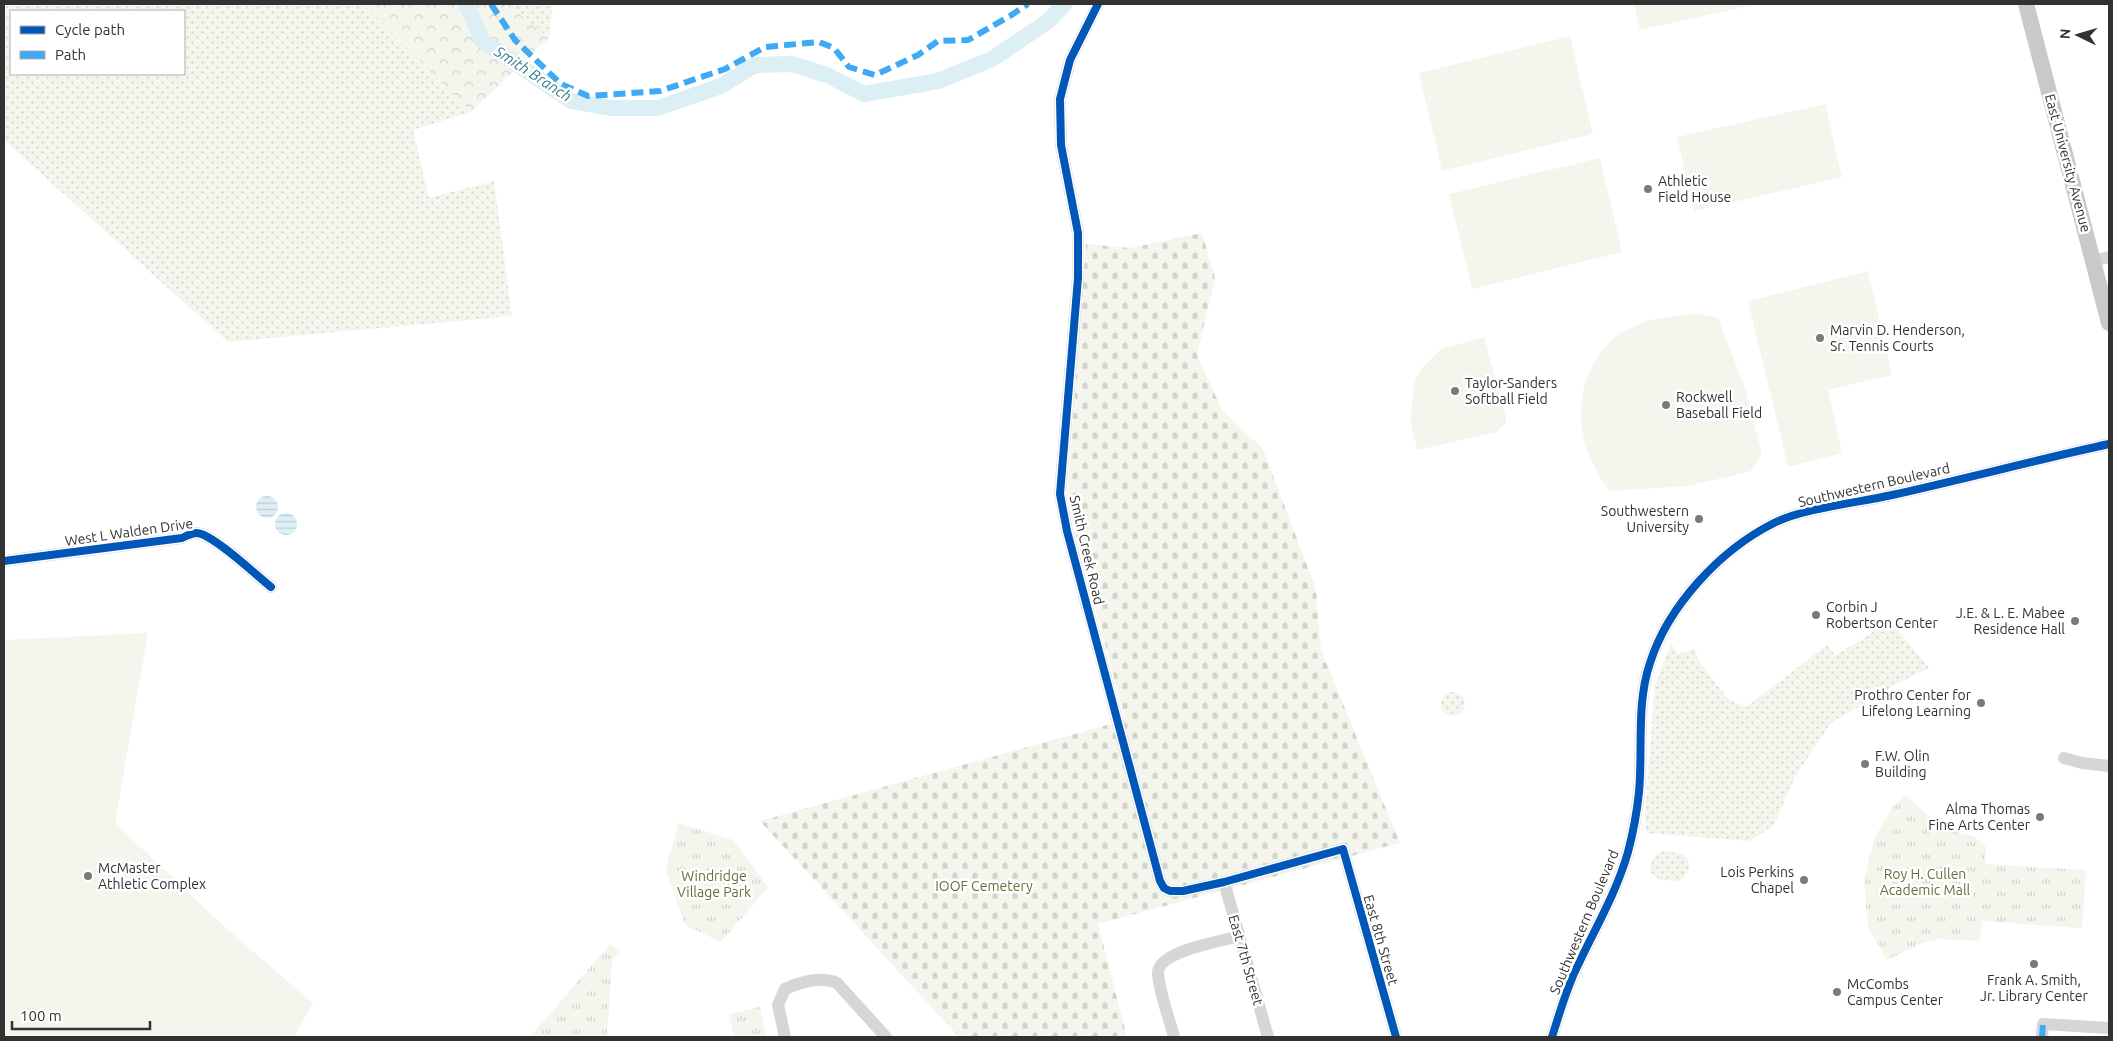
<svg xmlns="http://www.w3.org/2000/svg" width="2113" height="1041" font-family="Ubuntu,sans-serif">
  <defs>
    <pattern id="grass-dots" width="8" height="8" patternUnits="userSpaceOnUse" patternTransform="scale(1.25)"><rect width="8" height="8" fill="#f4f6ed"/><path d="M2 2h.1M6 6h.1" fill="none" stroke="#d2d3cc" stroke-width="1.8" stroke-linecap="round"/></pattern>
    <pattern id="forest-crowns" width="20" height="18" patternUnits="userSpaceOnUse" patternTransform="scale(1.25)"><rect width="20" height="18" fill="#f4f6ed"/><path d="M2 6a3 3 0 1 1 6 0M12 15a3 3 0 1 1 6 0" fill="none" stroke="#d2d3cc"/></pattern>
    <pattern id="cemetery-stones" width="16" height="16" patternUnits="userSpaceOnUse" patternTransform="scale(1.25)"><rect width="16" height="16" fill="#f4f6ed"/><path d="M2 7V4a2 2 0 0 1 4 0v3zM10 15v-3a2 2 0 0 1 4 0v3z" fill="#d2d3cc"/></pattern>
    <pattern id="park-tufts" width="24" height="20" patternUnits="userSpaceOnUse" patternTransform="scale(1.25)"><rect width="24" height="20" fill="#f4f6ed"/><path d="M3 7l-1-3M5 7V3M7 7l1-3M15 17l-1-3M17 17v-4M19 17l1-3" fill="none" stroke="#d2d3cc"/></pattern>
    <pattern id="water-rules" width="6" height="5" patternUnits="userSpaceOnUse" patternTransform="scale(1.25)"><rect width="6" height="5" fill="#dbeff4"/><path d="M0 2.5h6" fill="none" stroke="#bccdd2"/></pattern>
  </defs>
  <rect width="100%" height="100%" fill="#fff"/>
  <g fill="url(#grass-dots)" fill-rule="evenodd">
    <path d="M4,4H364L471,112L413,130L429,198L494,181L512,316L228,342L4,140ZM11,11H184V74H11Z"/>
    <path d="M508,4H553L549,38Z"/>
    <path d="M1888,618L1929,668L1895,685L1831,723L1795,777L1773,826L1749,841L1646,833L1645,814L1655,685L1671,643L1678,654L1696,649L1697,658L1727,698L1746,707L1827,645L1835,655C1855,644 1873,634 1888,618Z"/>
    <circle cx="1453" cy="704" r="12"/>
    <path d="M1664,851C1669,852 1676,852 1681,854C1694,859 1690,874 1680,881L1660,880L1651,873C1650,862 1653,854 1664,851Z"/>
  </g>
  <path fill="url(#forest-crowns)" d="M364,4H508L549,38L471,112Z"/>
  <path fill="url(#cemetery-stones)" d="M1202,233L1215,278L1197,355L1222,410L1263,449L1316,589L1321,650L1400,843L1098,924L1127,1037H959L760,821L1125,720L1070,512L1068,485L1086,244L1130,248Z"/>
  <g fill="url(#park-tufts)">
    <path d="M1905,795L1934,820L1959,833L1975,837L1986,847L1985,864L2086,870L2082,928L1982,921L1980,941L1939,939L1923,943L1887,960L1868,927L1864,880L1874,839L1892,808Z"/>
    <path d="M678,823L733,840L768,887L721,942L685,925L666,870Z"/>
    <path d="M610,944L619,952L612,960L607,1037H530Z"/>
    <path d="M760,1007L766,1037H734L729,1014Z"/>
  </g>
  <g fill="#f4f6ed">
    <path d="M1634,4H1758L1640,30Z"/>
    <path d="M1570,36L1593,134L1442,171L1419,73Z"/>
    <path d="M1825,104L1842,177L1694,211L1677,137Z"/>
    <path d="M1600,158L1622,252L1472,289L1449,194Z"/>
    <path d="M1868,271L1892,375L1828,390L1842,453L1788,467L1748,301Z"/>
    <path d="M1699,314L1718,318L1747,394L1762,454L1751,471L1689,486L1609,491C1599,476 1590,461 1585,444C1572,396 1591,342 1639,324C1659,317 1678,315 1699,314Z"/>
    <path d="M1484,337L1506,416V423L1497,432L1417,450L1410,418L1414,384L1421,369L1441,349Z"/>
    <path d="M148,633L115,823L227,929L313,1003L294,1037H4V640Z"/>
  </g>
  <g fill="url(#water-rules)">
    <circle cx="267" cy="507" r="11"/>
    <circle cx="286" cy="524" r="11"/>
  </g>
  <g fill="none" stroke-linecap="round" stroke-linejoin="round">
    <path stroke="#dbeff4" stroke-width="16" d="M466,4L483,41L571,101L610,108H658L721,86L755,65L792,64L827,75L864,94L938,81L992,59L1047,22L1065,4"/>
    <g stroke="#d6d6d6" stroke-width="12">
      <path d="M1098,4L1070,60L1060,99L1061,145L1078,233V278L1060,494L1067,531L1160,881L1164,888L1170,891H1183L1224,882L1343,849L1396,1037"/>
      <path d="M2093,261L2109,257"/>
      <path d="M4,561L182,538C186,536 193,533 197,533C213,534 257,576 271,587"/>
      <path d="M2064,758L2082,763L2109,766"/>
      <path d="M1224,882L1268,1037"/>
      <path d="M785,1037L778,1005L785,989C800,982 822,976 837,983L886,1037"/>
      <path d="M1174,1037C1169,1017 1160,995 1158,974C1156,951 1222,941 1240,936"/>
      <path d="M1552,1037C1560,1012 1567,986 1579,963C1596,927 1617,891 1628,852C1633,833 1637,812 1639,792C1643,750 1636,704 1650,663C1668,606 1720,550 1774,523C1804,508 1857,503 1892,495C1964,479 2036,460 2109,444"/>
      <path d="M2042,1037L2043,1024L2109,1028"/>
    </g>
    <path stroke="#c9c9c9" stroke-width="16" d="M2026,4L2109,323"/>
    <g stroke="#3fa9f5" stroke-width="6" stroke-dasharray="12 6" stroke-linecap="butt">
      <path d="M491,4L515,40L561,84L588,96L660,91L725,69L765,47L819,42L834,48L849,67L875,75L918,55L938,41L968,40L1010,16L1028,4"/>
      <path d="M2042,1037L2043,1024"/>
    </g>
    <g stroke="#fff" stroke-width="11">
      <g id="cycleway">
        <path d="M1098,4L1070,60L1060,99L1061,145L1078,233V278L1060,494L1067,531L1160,881L1164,888L1170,891H1183L1224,882L1343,849L1396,1037"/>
        <path d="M4,561L182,538C186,536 193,533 197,533C213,534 257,576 271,587"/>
        <path d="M1552,1037C1560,1012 1567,986 1579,963C1596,927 1617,891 1628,852C1633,833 1637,812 1639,792C1643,750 1636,704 1650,663C1668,606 1720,550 1774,523C1804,508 1857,503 1892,495C1964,479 2036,460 2109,444"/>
      </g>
    </g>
    <use href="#cycleway" stroke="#0057b8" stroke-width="8"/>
  </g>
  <g fill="#7a7a7a" stroke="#fff" stroke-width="2">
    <circle cx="1648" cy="189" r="5"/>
    <circle cx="1820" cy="338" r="5"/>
    <circle cx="1455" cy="391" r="5"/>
    <circle cx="1666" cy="405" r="5"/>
    <circle cx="1699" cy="519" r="5"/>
    <circle cx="1816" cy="615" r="5"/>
    <circle cx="2075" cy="621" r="5"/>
    <circle cx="1981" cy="703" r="5"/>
    <circle cx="1865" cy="764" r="5"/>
    <circle cx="2040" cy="817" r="5"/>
    <circle cx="88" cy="876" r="5"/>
    <circle cx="1804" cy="880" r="5"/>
    <circle cx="2034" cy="964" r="5"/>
    <circle cx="1837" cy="992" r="5"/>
  </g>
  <g text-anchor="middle" stroke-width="5" stroke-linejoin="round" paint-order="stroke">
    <g font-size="14" fill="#323232" stroke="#fff">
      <text transform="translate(2068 163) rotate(75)" y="5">East University Avenue</text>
      <text transform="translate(1874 485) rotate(-13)" y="5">Southwestern Boulevard</text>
      <text transform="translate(129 532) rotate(-8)" y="5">West L Walden Drive</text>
      <text transform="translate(1087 550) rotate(77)" y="5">Smith Creek Road</text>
      <text transform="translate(1584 922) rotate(-67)" y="5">Southwestern Boulevard</text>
      <text transform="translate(1381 940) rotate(74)" y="5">East 8th Street</text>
      <text transform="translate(1246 960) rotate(74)" y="5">East 7th Street</text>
    </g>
    <g font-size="14" fill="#323232" stroke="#fff" text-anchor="start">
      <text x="1658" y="186">Athletic<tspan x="1658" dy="16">Field House</tspan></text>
      <text x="1830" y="335">Marvin D. Henderson,<tspan x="1830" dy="16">Sr. Tennis Courts</tspan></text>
      <text x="1465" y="388">Taylor-Sanders<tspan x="1465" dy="16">Softball Field</tspan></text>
      <text x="1676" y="402">Rockwell<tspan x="1676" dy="16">Baseball Field</tspan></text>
      <text x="1689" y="516" text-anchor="end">Southwestern<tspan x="1689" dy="16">University</tspan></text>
      <text x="1826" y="612">Corbin J<tspan x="1826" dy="16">Robertson Center</tspan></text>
      <text x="2065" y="618" text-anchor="end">J.E. &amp; L. E. Mabee<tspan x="2065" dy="16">Residence Hall</tspan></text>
      <text x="1971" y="700" text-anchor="end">Prothro Center for<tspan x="1971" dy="16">Lifelong Learning</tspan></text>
      <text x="1875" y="761">F.W. Olin<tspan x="1875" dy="16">Building</tspan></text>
      <text x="2030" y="814" text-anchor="end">Alma Thomas<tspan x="2030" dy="16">Fine Arts Center</tspan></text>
      <text x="98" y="873">McMaster<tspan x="98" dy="16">Athletic Complex</tspan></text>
      <text x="1794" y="877" text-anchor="end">Lois Perkins<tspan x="1794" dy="16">Chapel</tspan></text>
      <text x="2034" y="985" text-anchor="middle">Frank A. Smith,<tspan x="2034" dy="16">Jr. Library Center</tspan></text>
      <text x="1847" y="989">McCombs<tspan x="1847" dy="16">Campus Center</tspan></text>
    </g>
    <g font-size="14" fill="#5f723a" stroke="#fff">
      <text x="1925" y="879">Roy H. Cullen<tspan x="1925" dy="16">Academic Mall</tspan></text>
      <text x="714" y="881">Windridge<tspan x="714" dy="16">Village Park</tspan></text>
      <text x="984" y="891">IOOF Cemetery</text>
    </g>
    <g font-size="15" font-style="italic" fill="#347c8e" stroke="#fff">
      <text transform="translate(533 74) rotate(33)" y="5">Smith Branch</text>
    </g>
  </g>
  <rect width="2113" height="1041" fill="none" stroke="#323232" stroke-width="10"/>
  <rect x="10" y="10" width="175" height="65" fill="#ffffff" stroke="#adadad"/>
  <rect x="20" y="26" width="25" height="8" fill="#0057b8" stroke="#adadad"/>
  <text x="55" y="35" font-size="15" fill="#323232">Cycle path</text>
  <rect x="20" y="51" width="25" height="8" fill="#3fa9f5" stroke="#adadad"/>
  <text x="55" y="60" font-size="15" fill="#323232">Path</text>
  <g transform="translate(2078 35) rotate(275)" stroke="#ffffff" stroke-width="4" paint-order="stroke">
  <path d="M0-4L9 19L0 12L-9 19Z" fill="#323232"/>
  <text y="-8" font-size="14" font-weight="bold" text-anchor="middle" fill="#323232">N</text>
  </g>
  <path d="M12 1021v8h138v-8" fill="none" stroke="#323232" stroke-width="2.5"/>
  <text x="20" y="1021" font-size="15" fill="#323232" stroke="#ffffff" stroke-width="4" paint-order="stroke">100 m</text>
</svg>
